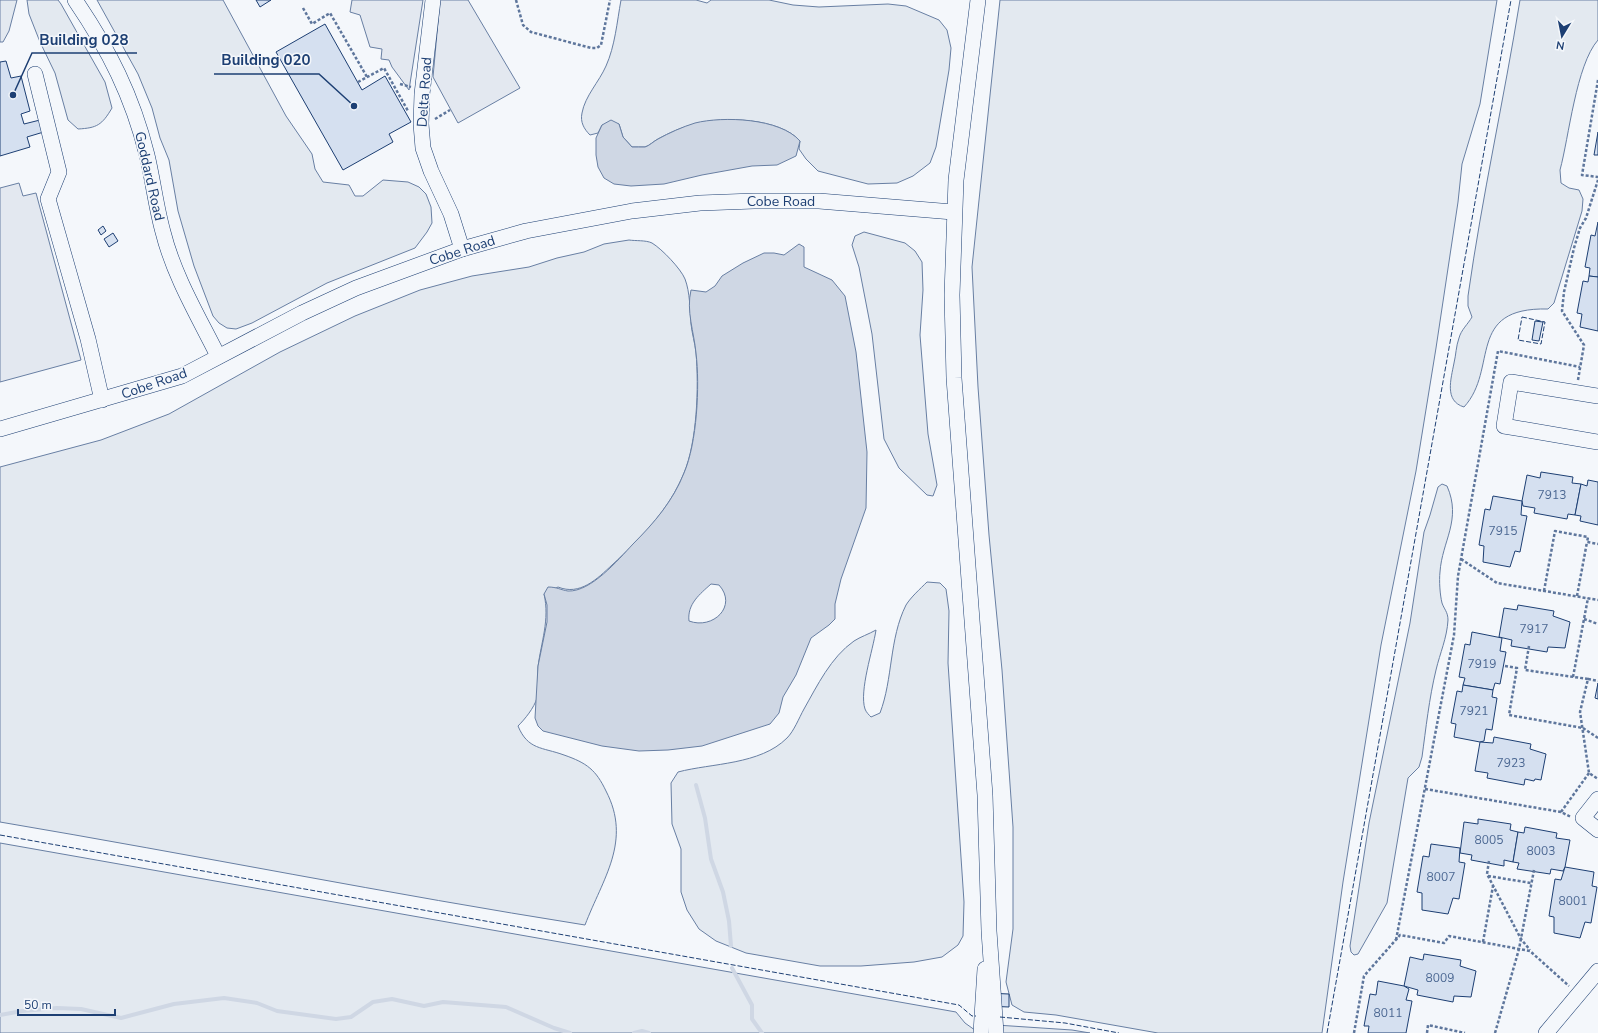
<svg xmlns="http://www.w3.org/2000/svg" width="1598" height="1033" font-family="'Nunito Sans',sans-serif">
  <rect width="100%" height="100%" fill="#f4f7fb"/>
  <g fill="#e3e9f0" stroke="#687fa3">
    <path d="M0,0H17L9,31L3,42H0Z"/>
    <path d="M27,0H58L61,4L105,82L112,108C102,125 97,128 78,129L68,120L55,73L40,42L29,14Z"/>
    <path d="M97,0H223L286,116L312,154L315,169L323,182L349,185L355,196H363L383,180L408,182L419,187L426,194L431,207L432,223L427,232L415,248L327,283L252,323L236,329L227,328L219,323L213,316L194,266L178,211L169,160L160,138L152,108L138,74Z"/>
    <path d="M621,0H696L707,3L711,0H769L793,5L819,7L888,4L906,6L939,20L947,30L951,48L949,70L936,147L930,163L913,176L897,183L868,184L818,171L806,159L799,149L800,141C780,118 723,116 695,124C682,127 669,133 658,139C654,141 649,146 645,147C641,147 636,147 632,147L623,137L619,124L602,125L598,133L590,135C584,129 580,122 582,113C585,96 599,82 606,66C615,46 617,22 621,0Z"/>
    <path d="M1000,0H1497L1480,104L1462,164L1458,202L1436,348L1416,471L1381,645L1343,882L1322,1033H1158L1056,1015L1024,1012L1012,1005L1006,982L1013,929V827L1002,670L989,535L978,387L972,267Z"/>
    <path d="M1520,0H1598V40C1576,65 1569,137 1560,170L1561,183L1569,188L1579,190L1583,199L1582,211L1554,303L1548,309C1465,307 1499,369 1464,407C1444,401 1451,379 1454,363C1456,355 1456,346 1459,338C1461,330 1468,324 1472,317L1468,306V296C1482,197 1504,99 1520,0Z"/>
    <path d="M864,232L905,243L915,251L922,262L923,290L920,335L928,434L937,485L933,496L927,495L899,468L884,439L872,334L859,267L852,245L855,236Z"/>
    <path d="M629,240C635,241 646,240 652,243C662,249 681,269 685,279C690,292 690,310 691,324C692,334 695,343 696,353C699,387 697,442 684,473C669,510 641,538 612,565C597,579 580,596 558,587L544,594C550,620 541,642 538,667C537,677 539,689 537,698C534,708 525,719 518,726C528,750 542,747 564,755C587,763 596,770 606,791C632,841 603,878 585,925C389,894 195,855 0,822V467L101,440L169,414L280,352L355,316L420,290L472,276L529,267L557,258L584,252L604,244Z"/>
    <path d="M1442,484L1447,486C1462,520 1442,541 1440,572C1439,581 1440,595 1442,603C1444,609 1448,612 1448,620C1447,638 1440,653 1436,670C1429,699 1426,728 1422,757L1419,767L1408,778L1387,903L1358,954L1354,955L1351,952L1350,946L1369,823L1410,623L1424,532L1430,515L1438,487Z"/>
    <path d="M927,582L940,583L946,589L949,611L948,663L964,902L963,936L958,945L942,957L914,962L861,966H820L746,953L716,941L699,929L687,910L681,892V849L672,824L671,783L678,772C712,763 760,765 787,738C794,731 799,718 804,709C817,686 831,657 854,641C860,637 869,634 876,630C873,650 859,691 865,709C866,712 869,715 871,717L880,713C893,679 889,639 906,605C911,597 920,589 927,582Z"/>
    <path d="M0,843L956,1012L965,1023L979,1033H0Z"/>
    <path d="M996,1025L1072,1030L1090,1033H996Z"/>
  </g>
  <g fill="#e3e8f0" stroke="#687fa3">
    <path d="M352,0H423L409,90L392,67L389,60L381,59L382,49L370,47L360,15L350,12Z"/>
    <path d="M440,0H468L520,88L458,123L433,77Z"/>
    <path d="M19,183L23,196L36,193L81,360L0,382V188Z"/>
  </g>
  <g fill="#cfd7e4" stroke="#687fa3" fill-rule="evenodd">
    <path d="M611,120L619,124L623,137L632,147C636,147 641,147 645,147C649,146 654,141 658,139C669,133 682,127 695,123C723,116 780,118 800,141L796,156L777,165L752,166L702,175L664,184L631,186L614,184L604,178L598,167L596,155V138L602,125Z"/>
    <path d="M799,244L804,247V267L832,280L845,296L856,352L867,452L866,508L841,579L835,604V619L829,625L811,638L796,675L783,697L779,713L770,724L702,746L668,750L639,751L602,746L543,731L538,726L535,718L538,666L547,622V605L544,594L548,587C557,587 561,590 568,591C591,592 618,560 633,544C654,523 673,501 684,473C697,443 700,386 696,353C694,332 686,311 691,290L706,292L715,286L722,276L743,263L764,253H774L784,255ZM711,584L719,585C738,606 713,630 689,621C687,604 700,594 711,584Z"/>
  </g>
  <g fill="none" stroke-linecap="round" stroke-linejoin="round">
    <g stroke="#cfd7e4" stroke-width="4">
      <path d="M696,785L705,818L711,859L723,892L729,921L731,946"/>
      <path d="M732,968L752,1005V1019L762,1033"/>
      <path d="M0,1015L22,1011L57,1008L81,1009L121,1018L174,1004L224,998L257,1003L277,1011L336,1019L351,1017L373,1002L392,999L424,1006L443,1002L506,1007L554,1028L570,1033"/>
      <path d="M634,1033L642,1031L649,1033"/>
    </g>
  </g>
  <g fill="#d5e0f0" stroke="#1d3f73">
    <path d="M256,0H271L260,7Z"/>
    <path d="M325,24L362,90L385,76L411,122L389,134L393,142L343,170L276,52Z"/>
    <path d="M6,61L11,78L21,76L30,111L21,114L24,124L44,119L47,131L27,137L30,147L0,156V62Z"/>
    <path d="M1598,132V155H1594Z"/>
    <path d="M1598,222V277L1589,276L1590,268L1585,267L1591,235L1595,236Z"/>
    <path d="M103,226L106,231L101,235L98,230Z"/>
    <path d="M113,233L118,241L109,247L104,239Z"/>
    <path d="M1589,276L1598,277V331L1580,327L1582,314L1577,313L1583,281L1588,282Z"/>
    <path d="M1535,321L1543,322L1539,341L1532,340Z"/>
    <path d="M1541,472L1573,477L1572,483L1581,484L1575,515L1568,514L1567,519L1534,513L1535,508L1523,506L1522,501L1527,475L1540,478Z"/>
    <path d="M1588,480L1598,482V525L1580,521L1581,516L1575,515L1581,484L1587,486Z"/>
    <path d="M1493,496L1522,501L1521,515L1527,516L1520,552L1515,551L1510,567L1483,562L1484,546L1479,545L1485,509L1490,510Z"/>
    <path d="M1518,605L1554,611L1553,616L1570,622L1565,648L1548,647L1547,652L1511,646L1512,640L1499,637L1504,608L1517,610Z"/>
    <path d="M1472,632L1502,638L1500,651L1506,652L1500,684L1495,683L1493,690L1463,685L1465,678L1459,677L1465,644L1470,645Z"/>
    <path d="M1598,683V699L1595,698Z"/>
    <path d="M1463,685L1493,690L1492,697L1497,698L1492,730L1486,729L1484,741L1480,742L1454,737L1456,724L1451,723L1457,691L1462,692Z"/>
    <path d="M1494,737L1531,744L1530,749L1546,754L1541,780L1535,779L1534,781L1525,779L1524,785L1487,778L1488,773L1475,771L1480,742L1493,743Z"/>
    <path d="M1478,819L1511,824L1510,830L1518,832L1513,862L1504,860V866L1471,860L1472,855L1460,853L1464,822L1478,824Z"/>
    <path d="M1525,827L1557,833L1556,838L1570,840L1565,867L1563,871L1551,869L1550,874L1517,869L1519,863L1513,862L1518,832L1524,833Z"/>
    <path d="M1431,844L1460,848L1459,862L1465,863L1459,899L1453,898L1448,914L1422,910V893L1417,892L1423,856L1429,857Z"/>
    <path d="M1565,867L1594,872L1592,886L1597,887L1591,923L1585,922L1580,938L1554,933V917L1549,916L1555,879L1561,880Z"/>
    <path d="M1424,954L1461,960L1460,966L1476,971L1471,997L1454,996L1453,1002L1417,995L1418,990L1404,986L1410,957L1423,960Z"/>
    <path d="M1378,981L1404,986L1409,989L1406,1000L1412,1001L1406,1033H1368L1369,1026H1364L1370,994L1376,995Z"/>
    <path d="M986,993L1009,994V1007L986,1006Z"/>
  </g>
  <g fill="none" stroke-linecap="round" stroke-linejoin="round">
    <g stroke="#1d3f73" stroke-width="16">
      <g id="minor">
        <path d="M75,0C109,50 132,95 147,155C153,180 156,207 163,232C174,276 198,316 218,356"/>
        <path d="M433,0L422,94L421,124L423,148L431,171L451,214L462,249"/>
        <path d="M978,0L956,180L952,295L954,378L985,795L989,931L996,1033"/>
        <path d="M35,74L59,172L48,199L88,339L102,400"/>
        <path d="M1598,396L1511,382L1504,426L1598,442"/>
        <path d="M0,429L182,376L302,313L356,288L462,249L526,231L632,211L700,203L754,201H819L953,212"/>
        <path d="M1598,799L1583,818L1598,830"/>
        <path d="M981,1033L985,969"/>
        <path d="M1546,1033L1598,971"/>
      </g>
    </g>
    <g stroke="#5e769c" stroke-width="2.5" stroke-dasharray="3 2" stroke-linecap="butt">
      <path d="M516,0L523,25L531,32L591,48H597L601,45L610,0"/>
      <path d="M303,8L312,24L330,13L367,77"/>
      <path d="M1598,80L1582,175L1598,177"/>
      <path d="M358,82L384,68L408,111"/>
      <path d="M400,84L411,87"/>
      <path d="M435,119L450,110"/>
      <path d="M1578,380L1584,345L1562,311L1564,292L1574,248L1580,228L1586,218L1598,180"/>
      <path d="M1461,559L1497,583L1598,600"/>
      <path d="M1544,591L1555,531L1588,537L1587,542L1598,544"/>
      <path d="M1577,596L1587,542"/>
      <path d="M1584,619L1598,624"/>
      <path d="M1529,646L1525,670L1588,679L1580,712L1589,773L1598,779"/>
      <path d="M1505,666L1517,668L1509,715L1583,728L1598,738"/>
      <path d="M1573,677L1588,598"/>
      <path d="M1588,679L1598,681"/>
      <path d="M1425,789L1561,812L1571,817"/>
      <path d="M1561,812L1589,773"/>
      <path d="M1489,861L1487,874L1521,939L1530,950"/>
      <path d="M1488,876L1531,883"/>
      <path d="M1396,940L1454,635L1458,576L1498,351L1580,367"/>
      <path d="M1483,942L1493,886"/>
      <path d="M1354,1033L1364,976L1400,935L1444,943L1449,936L1530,951L1569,986"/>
      <path d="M1427,1033L1428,1025L1465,1033"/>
      <path d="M1495,1033L1519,949L1534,870"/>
    </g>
    <use href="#minor" stroke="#f4f7fb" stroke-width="15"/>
    <g stroke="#1d3f73" stroke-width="1" stroke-dasharray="5 2" stroke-linecap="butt">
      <path d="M1522,317L1545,322L1541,344L1518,340Z"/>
      <path d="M0,835L959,1005L972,1016H976"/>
      <path d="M1000,1017L1065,1023L1119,1033"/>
      <path d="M1327,1033L1511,0"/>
    </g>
  </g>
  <g text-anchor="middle" stroke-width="3" stroke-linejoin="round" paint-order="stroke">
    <g font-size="12" fill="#4b6792">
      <text x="1552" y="499">7913</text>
      <text x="1503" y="535">7915</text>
      <text x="1534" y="633">7917</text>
      <text x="1482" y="668">7919</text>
      <text x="1474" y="715">7921</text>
      <text x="1511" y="767">7923</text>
      <text x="1489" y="844">8005</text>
      <text x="1541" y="855">8003</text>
      <text x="1441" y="881">8007</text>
      <text x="1573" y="905">8001</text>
      <text x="1440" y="982">8009</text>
      <text x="1388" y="1017">8011</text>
    </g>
    <g font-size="14" fill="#1d3f73" stroke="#f4f7fb">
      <text transform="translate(424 92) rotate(-86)" y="5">Delta Road</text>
      <text transform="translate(150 176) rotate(77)" y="5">Goddard Road</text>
      <text x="781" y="206">Cobe Road</text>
      <text transform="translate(462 250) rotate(-18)" y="5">Cobe Road</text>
      <text transform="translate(154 383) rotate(-19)" y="5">Cobe Road</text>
    </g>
  </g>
  <path fill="none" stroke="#1d3f73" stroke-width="1.5" d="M13 95L32 53H137M354 106L319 74H214"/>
  <g fill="#1d3f73" stroke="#f4f7fb" stroke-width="1.5">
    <circle cx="13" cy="95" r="4"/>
    <circle cx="354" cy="106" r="4"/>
  </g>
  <g font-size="15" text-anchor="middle" font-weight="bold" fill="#1d3f73" stroke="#f4f7fb" stroke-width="3" stroke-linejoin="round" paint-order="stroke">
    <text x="84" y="45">Building 028</text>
    <text x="266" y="65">Building 020</text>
  </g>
  <g transform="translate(1562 36) rotate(190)" stroke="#f4f7fb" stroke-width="3" paint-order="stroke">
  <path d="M0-3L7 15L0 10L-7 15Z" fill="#1d3f73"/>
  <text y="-6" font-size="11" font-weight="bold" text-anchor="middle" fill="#1d3f73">N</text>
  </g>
  <path d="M18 1009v6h97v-6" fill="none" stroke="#1d3f73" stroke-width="2"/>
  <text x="24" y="1009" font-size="12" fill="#1d3f73" stroke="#f4f7fb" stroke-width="3" paint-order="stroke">50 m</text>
</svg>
